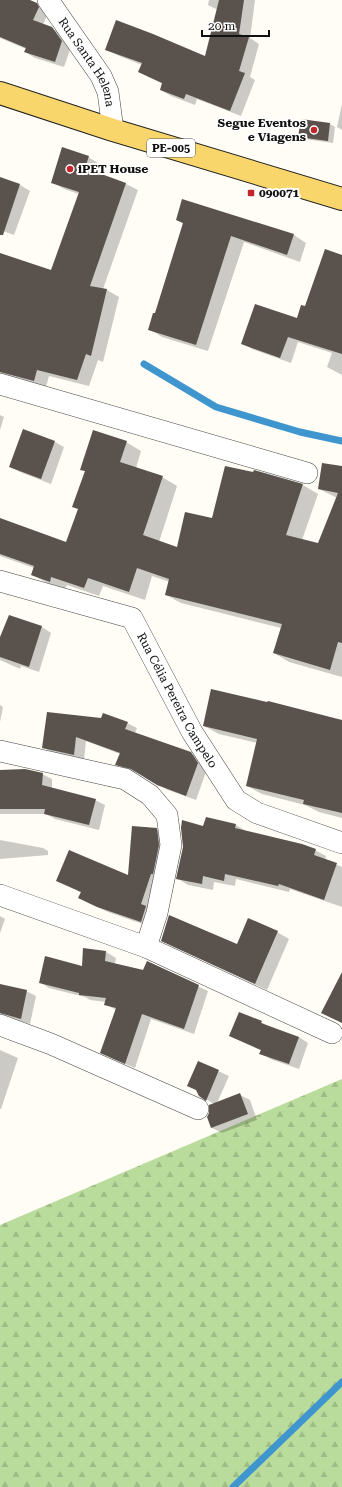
<svg xmlns="http://www.w3.org/2000/svg" width="342" height="1487" font-family="'Roboto Serif',serif">
  <defs>
    <pattern id="forest-firs" width="22" height="20" patternUnits="userSpaceOnUse"><rect width="22" height="20" fill="#b9dc9c"/><path d="M5 1l3.5 6h-7zM16 11l3.5 6h-7z" fill="#9ebc85"/></pattern>
  </defs>
  <rect width="100%" height="100%" fill="#fffdf5"/>
  <path fill="url(#forest-firs)" d="M342,1079V1487H0V1225Z"/>
  <g fill="#0003">
    <path d="M0,0H27L46,9L48,13L43,25L62,33L71,47L64,67L35,58L25,52L26,49L0,38Z"/>
    <path d="M209,0H255L250,38L259,44L250,77L255,80L241,116L197,99L195,105L171,96L161,90L163,84L139,72L142,65L117,55L106,49L206,58L218,10L208,5Z"/>
    <path d="M342,104V130L337,127Z"/>
    <path d="M330,124L335,127L333,143L304,139L299,136Z"/>
    <path d="M88,157L100,164L97,173L126,184L138,190L103,289L107,290L119,297L103,362L98,360L89,386L49,376L46,387L0,375V261L52,271L79,194L64,189L52,182Z"/>
    <path d="M0,178L20,185L30,191L14,235L0,230Z"/>
    <path d="M183,200L294,235L306,243L300,262L244,242L208,351L162,337L149,329L155,315L184,224L177,220Z"/>
    <path d="M342,256V375L327,367L332,353L298,342L291,363L252,349L242,343L298,320Z"/>
    <path d="M0,415L4,417L0,430Z"/>
    <path d="M55,442L64,447L51,484L20,472L10,467Z"/>
    <path d="M126,442L141,451L136,468L162,477L177,486L159,542L177,548L213,519L303,485L318,494L302,540L319,544L337,498L319,489L342,467V677L289,662L274,653L281,628L181,603L166,595L170,582L152,576L145,600L103,586L99,596L67,585L65,589L47,583L32,575L34,568L0,556V519L67,543L79,509L86,472L81,469Z"/>
    <path d="M42,627L51,633L39,672L21,666L20,669L0,660V639Z"/>
    <path d="M0,705L3,707L0,722Z"/>
    <path d="M48,713L127,723L137,728L135,733L190,753L200,759L207,769L196,800L168,790L140,773L126,770L117,764L120,754L86,741L84,760L53,753L44,748Z"/>
    <path d="M342,721V818L319,812L305,805L262,794L247,786L257,743L219,734L204,726Z"/>
    <path d="M42,774L52,779V789L95,800L105,805L99,830L55,819L46,814H0V778Z"/>
    <path d="M236,825L246,831L315,850L326,856L325,860L342,867V907L290,889L289,892L236,879L235,886L214,882L213,890L188,885L177,878L204,827Z"/>
    <path d="M156,829L166,834L151,927L108,912L89,903L82,893L57,880L129,876Z"/>
    <path d="M0,840L43,848L48,851V855L0,859Z"/>
    <path d="M0,916L5,919L0,933Z"/>
    <path d="M277,932L289,939L267,990L174,947L162,940L237,946Z"/>
    <path d="M106,952L116,958L115,964L144,970L147,962L208,991L194,1034L151,1019L135,1068L111,1058L116,1010L105,1004L106,1002L90,1000L85,997L49,988L40,982L83,967Z"/>
    <path d="M0,985L26,991L36,996L30,1024L14,1019L0,1017Z"/>
    <path d="M261,1022L271,1028L299,1037L308,1043L299,1069L270,1059L261,1053L262,1051L230,1036Z"/>
    <path d="M0,1050L18,1058L1,1109H0Z"/>
    <path d="M198,1062L229,1076L217,1103L240,1095L250,1100L257,1120L222,1133L212,1128L214,1104L199,1095Z"/>
  </g>
  <g fill="none" stroke-linecap="round" stroke-linejoin="round">
    <g stroke="#3f96cf" stroke-width="7">
      <path d="M144,364L216,407L300,432L342,441"/>
      <path d="M233,1487L342,1382"/>
    </g>
  </g>
  <g fill="#5a524d">
    <path d="M0,0H30L37,3L39,7L33,20L52,27L62,41L55,62L24,52L26,48L0,37Z"/>
    <path d="M219,0H244L239,34L249,37L239,71L245,73L230,111L186,94L184,99L160,90L162,83L138,72L142,63L105,50L116,20L153,34L205,56Z"/>
    <path d="M301,119L330,123L328,141L298,137Z"/>
    <path d="M62,147L89,156L85,168L126,183L90,286L107,289L91,356L86,354L77,380L37,370L34,381L0,372V253L51,270L79,192L51,183Z"/>
    <path d="M0,177L20,184L3,235H0Z"/>
    <path d="M182,199L294,234L287,255L231,236L196,345L148,330L153,313H155L183,223L176,220Z"/>
    <path d="M325,249L342,255V354L288,337L280,358L241,344L255,304L297,318L301,305L305,306Z"/>
    <path d="M23,429L55,441L41,479L9,467Z"/>
    <path d="M93,430L127,441L120,462L163,476L143,535L177,547L185,512L212,518L225,466L253,472L254,470L303,484L286,535L318,543L338,493L318,489L322,463L342,466V643L338,642L330,670L273,653L282,624L165,595L169,579L137,568L129,592L88,578L84,588L51,577L50,582L31,575L34,566L0,554V518L66,542L78,509L72,507L85,471L80,470Z"/>
    <path d="M9,615L42,626L29,667L0,657V637Z"/>
    <path d="M211,689L267,702L268,701L342,720V813L303,804L304,800L246,786L257,739L203,726Z"/>
    <path d="M47,712L101,718L103,713L128,722L125,729L191,752L198,763L186,796L157,785L131,769L115,765L120,753L76,737L74,755L42,748Z"/>
    <path d="M25,769L43,773L42,785L96,799L89,825L44,814L45,809H0V770Z"/>
    <path d="M206,817L236,824L235,828L302,844L316,849L314,855L337,863L324,900L279,884L278,886L225,874L224,881L203,876L202,884L176,879L183,847L181,828L182,820L203,826Z"/>
    <path d="M132,826L157,828L159,845L153,874H151L141,904L146,906L141,922L97,907L78,898L81,892L56,881L69,850L128,875Z"/>
    <path d="M169,915L237,944L248,918L278,931L255,984L161,941Z"/>
    <path d="M83,948L106,951L105,961L143,970L147,961L199,985L184,1029L142,1014L125,1064L100,1053L116,1008L104,1005L106,998L79,995V993L39,983L45,956L82,966Z"/>
    <path d="M342,972V1023L321,1013Z"/>
    <path d="M0,984L27,990L21,1019L0,1013Z"/>
    <path d="M239,1012L262,1021L261,1023L299,1037L289,1064L259,1054L261,1050L229,1036Z"/>
    <path d="M198,1061L219,1070L206,1101L199,1096L196,1090L187,1086Z"/>
    <path d="M240,1093L248,1114L211,1128L207,1117L209,1113V1105Z"/>
  </g>
  <g fill="none" stroke-linecap="round" stroke-linejoin="round">
    <g stroke="#444" stroke-width="22">
      <g id="street">
        <path id="s1" d="M48,0L101,76L108,92L113,130"/>
        <path d="M0,384L307,473"/>
        <path id="s2" d="M0,581L132,618L192,732L236,800L257,813L342,843"/>
        <path d="M0,751L125,779L150,795L167,815L171,845L157,913L146,947L332,1033"/>
        <path d="M0,895L146,947"/>
        <path d="M0,1025L51,1044L198,1109"/>
      </g>
    </g>
    <g stroke="#222" stroke-width="24">
      <path id="primary" d="M0,93L113,130L342,199"/>
    </g>
    <use href="#street" stroke="#fff" stroke-width="21"/>
    <use href="#primary" stroke="#f9d66b" stroke-width="22"/>
  </g>
  <g fill="#c4262e" stroke="#fff" stroke-width="1.5">
    <circle cx="314" cy="130" r="4"/>
    <circle cx="70" cy="169" r="4"/>
    <rect x="247" y="189" width="8" height="8" rx="2"/>
  </g>
  <g text-anchor="middle" stroke-width="4" stroke-linejoin="round" paint-order="stroke">
    <rect fill="#fff" stroke="#585858" stroke-width="1" x="147" y="139" width="48" height="18" rx="3"/>
    <g font-size="11" font-weight="bold" fill="#111">
      <text x="171" y="152">PE-005</text>
    </g>
    <g font-size="12" fill="#111" stroke="#fff">
      <text dy="4" stroke="none"><textPath href="#s1" startOffset="74">Rua Santa Helena</textPath></text>
      <text dy="4" stroke="none"><textPath href="#s2" startOffset="231">Rua Célia Pereira Campelo</textPath></text>
    </g>
    <g font-size="12" font-weight="bold" fill="#111" stroke="#fff" text-anchor="start">
      <text x="306" y="127" text-anchor="end">Segue Eventos<tspan x="306" dy="14">e Viagens</tspan></text>
      <text x="78" y="173">iPET House</text>
      <text x="259" y="197">090071</text>
    </g>
  </g>
  <path d="M202 30v6h67v-6" fill="none" stroke="#111111" stroke-width="2"/>
  <text x="208" y="30" font-size="12" fill="#111111" stroke="#ffffff" stroke-width="3" paint-order="stroke">20 m</text>
</svg>
